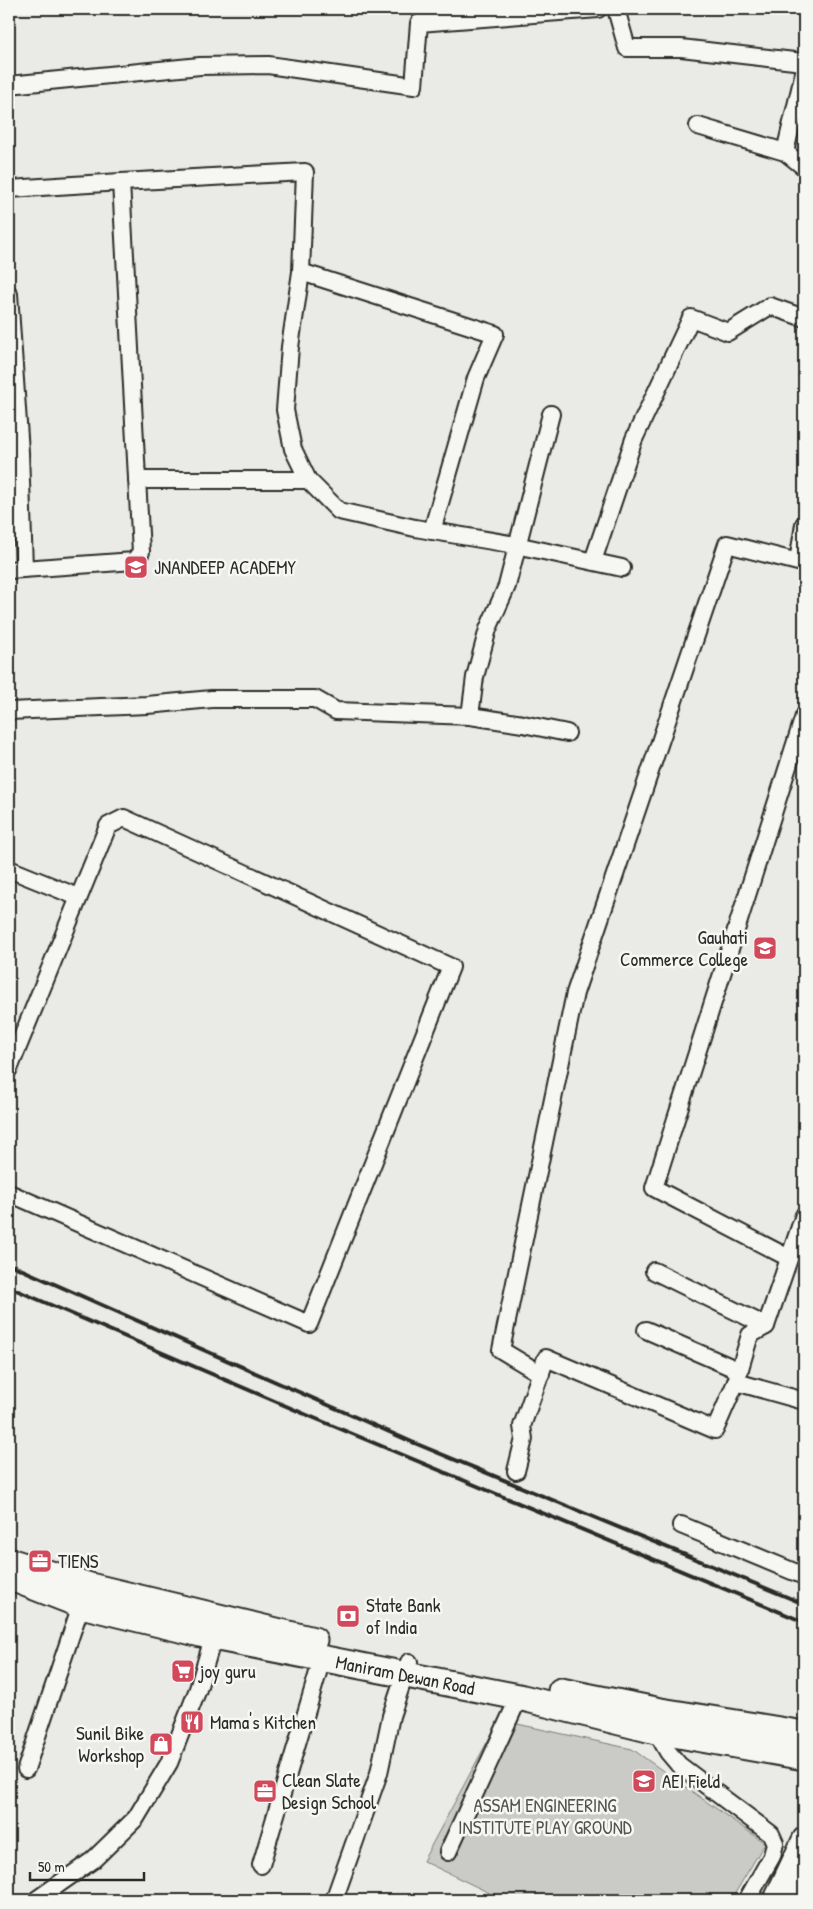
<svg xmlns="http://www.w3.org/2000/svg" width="813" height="1909" font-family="'Patrick Hand',sans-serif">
  <rect width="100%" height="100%" fill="#eaeae6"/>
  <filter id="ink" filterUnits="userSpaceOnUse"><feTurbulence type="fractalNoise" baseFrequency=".02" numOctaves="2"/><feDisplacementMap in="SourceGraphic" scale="10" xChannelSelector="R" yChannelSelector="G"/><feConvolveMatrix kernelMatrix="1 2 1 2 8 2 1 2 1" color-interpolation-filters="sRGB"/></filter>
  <g filter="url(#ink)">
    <path fill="#cacac7" stroke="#7a7a79" d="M499,1720L632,1749L765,1843L731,1900H504L423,1861Z"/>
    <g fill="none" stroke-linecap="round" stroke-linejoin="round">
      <g stroke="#2b2b2b" stroke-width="20">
        <g id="street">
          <path d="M616,9L627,48H681L803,62L804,67"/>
          <path d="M9,85L200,66L268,65L414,86L419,23L598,9"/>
          <path d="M698,126L785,152L804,167"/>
          <path d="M785,152L804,72"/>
          <path d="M121,182L305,172L301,272L290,347L285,410L293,449L308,480L339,511L415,528L516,545L622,568"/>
          <path d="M9,189L121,182L141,552L134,561L9,570"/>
          <path d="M301,272L495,334L476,378L432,531"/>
          <path d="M9,294L20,452L24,568"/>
          <path d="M137,480H308"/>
          <path d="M593,561L634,439L691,318L728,332L770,306L804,318"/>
          <path d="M9,711L147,705L212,699H315L336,711L470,716L523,724L567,733"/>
          <path d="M470,716L475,677L488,629L507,586L551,414"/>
          <path d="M9,869L78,897"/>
          <path d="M9,1069L108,826L124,818L451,967L309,1324L9,1193"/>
          <path d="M804,1215L766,1326L750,1335L736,1382L804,1401"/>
          <path d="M789,1258L654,1188L804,716"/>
          <path d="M654,1271L766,1326"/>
          <path d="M646,1330L740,1371"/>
          <path d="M541,1374L501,1350L575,993L727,544L798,562L804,524"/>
          <path d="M516,1471L524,1439L522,1426L546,1358L715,1430L736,1382"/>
          <path d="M681,1525L804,1576"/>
          <path d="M657,1726L656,1731L668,1752L679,1765L771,1834L775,1843L772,1856L747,1900"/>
          <path d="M26,1769L81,1605"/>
          <path d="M448,1852L519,1697"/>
          <path d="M261,1865L322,1659"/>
          <path d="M36,1900L93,1860L136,1818L169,1763L198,1689L216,1628"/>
          <path d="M334,1900L379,1773L391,1716L409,1662"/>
        </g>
      </g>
      <g stroke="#2b2b2b" stroke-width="26">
        <g id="secondary">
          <path d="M775,1900L804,1839"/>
          <path d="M796,1900L804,1883"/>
        </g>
      </g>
      <g stroke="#2b2b2b" stroke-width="29">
        <g id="primary">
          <path d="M9,1561L90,1586L314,1640"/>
          <path id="s1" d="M9,1577L81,1605L213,1637L519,1697L656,1731L804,1757"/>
          <path d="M561,1691L661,1711L804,1734"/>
        </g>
      </g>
      <use href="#street" stroke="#f6f6f2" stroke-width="16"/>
      <use href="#secondary" stroke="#f6f6f2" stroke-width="22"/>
      <use href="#primary" stroke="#f6f6f2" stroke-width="25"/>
      <g stroke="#2b2b2b" stroke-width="4">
        <path d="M9,1264L412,1442L804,1604"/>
        <path d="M9,1287L307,1415L804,1622"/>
      </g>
    </g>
  </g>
  <defs>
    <g id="school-square" transform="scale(1.25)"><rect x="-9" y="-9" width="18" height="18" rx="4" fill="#d1495b" stroke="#f6f6f2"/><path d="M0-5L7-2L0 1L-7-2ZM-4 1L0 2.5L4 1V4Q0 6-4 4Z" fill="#fff"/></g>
    <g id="university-square" transform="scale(1.25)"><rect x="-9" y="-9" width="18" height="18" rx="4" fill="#d1495b" stroke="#f6f6f2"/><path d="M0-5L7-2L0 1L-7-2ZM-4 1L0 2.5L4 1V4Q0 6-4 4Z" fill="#fff"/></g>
    <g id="office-square" transform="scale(1.25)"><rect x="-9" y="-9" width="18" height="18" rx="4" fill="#d1495b" stroke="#f6f6f2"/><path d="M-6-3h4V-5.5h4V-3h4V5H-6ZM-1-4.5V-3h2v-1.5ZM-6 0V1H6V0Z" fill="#fff"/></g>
    <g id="bank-square" transform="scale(1.25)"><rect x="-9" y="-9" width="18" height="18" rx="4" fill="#d1495b" stroke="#f6f6f2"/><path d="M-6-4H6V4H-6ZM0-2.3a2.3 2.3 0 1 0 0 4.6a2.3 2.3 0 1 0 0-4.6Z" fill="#fff"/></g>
    <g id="supermarket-square" transform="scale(1.25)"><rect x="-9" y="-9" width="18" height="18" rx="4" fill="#d1495b" stroke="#f6f6f2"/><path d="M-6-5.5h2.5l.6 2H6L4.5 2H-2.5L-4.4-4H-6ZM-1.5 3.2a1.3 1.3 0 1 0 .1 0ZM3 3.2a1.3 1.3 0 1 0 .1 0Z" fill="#fff"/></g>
    <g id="restaurant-square" transform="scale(1.25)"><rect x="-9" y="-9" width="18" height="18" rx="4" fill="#d1495b" stroke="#f6f6f2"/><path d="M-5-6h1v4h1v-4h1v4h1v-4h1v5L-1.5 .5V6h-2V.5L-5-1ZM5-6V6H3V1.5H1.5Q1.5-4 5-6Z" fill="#fff"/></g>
    <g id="shop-square" transform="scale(1.25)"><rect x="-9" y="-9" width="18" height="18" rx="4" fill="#d1495b" stroke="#f6f6f2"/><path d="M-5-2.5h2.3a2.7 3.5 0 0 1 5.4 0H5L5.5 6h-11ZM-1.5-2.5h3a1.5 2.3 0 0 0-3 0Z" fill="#fff"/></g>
  </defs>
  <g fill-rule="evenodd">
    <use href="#school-square" x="136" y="567"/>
    <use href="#university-square" x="765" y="948"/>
    <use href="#office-square" x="40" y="1561"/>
    <use href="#bank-square" x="348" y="1616"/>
    <use href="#supermarket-square" x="183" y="1671"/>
    <use href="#restaurant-square" x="192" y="1722"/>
    <use href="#shop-square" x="161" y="1744"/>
    <use href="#university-square" x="644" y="1781"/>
    <use href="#office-square" x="265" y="1791"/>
  </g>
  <g text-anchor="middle" stroke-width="5" stroke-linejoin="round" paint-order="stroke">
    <g font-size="19" fill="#2b2b2b" stroke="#f6f6f2" text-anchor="start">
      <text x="154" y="574">JNANDEEP ACADEMY</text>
      <text x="748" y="944" text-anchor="end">Gauhati<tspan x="748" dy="22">Commerce College</tspan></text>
      <text x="58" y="1568">TIENS</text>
      <text x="366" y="1612">State Bank<tspan x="366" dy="22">of India</tspan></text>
      <text x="200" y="1678">joy guru</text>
      <text x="210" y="1729">Mama's Kitchen</text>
      <text x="144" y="1740" text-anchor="end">Sunil Bike<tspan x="144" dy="22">Workshop</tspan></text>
      <text x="282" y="1787">Clean Slate<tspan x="282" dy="22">Design School</tspan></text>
      <text x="662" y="1788">AEI Field</text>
    </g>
    <g font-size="19" fill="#2b2b2b" stroke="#f6f6f2">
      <text dy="7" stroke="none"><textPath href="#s1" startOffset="409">Maniram Dewan Road</textPath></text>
    </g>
    <g font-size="19" fill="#535352" stroke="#f6f6f2">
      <text x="545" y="1812">ASSAM ENGINEERING<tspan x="545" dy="22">INSTITUTE PLAY GROUND</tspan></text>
    </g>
  </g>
  <rect width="813" height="1909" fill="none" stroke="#f6f6f2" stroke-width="30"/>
  <rect x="15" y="15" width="783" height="1879" fill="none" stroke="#2b2b2b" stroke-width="2" filter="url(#ink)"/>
  <path d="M30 1872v8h114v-8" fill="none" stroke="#2b2b2b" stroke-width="2.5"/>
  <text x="38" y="1872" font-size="15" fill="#2b2b2b" stroke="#f6f6f2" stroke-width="4" paint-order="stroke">50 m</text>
</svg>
